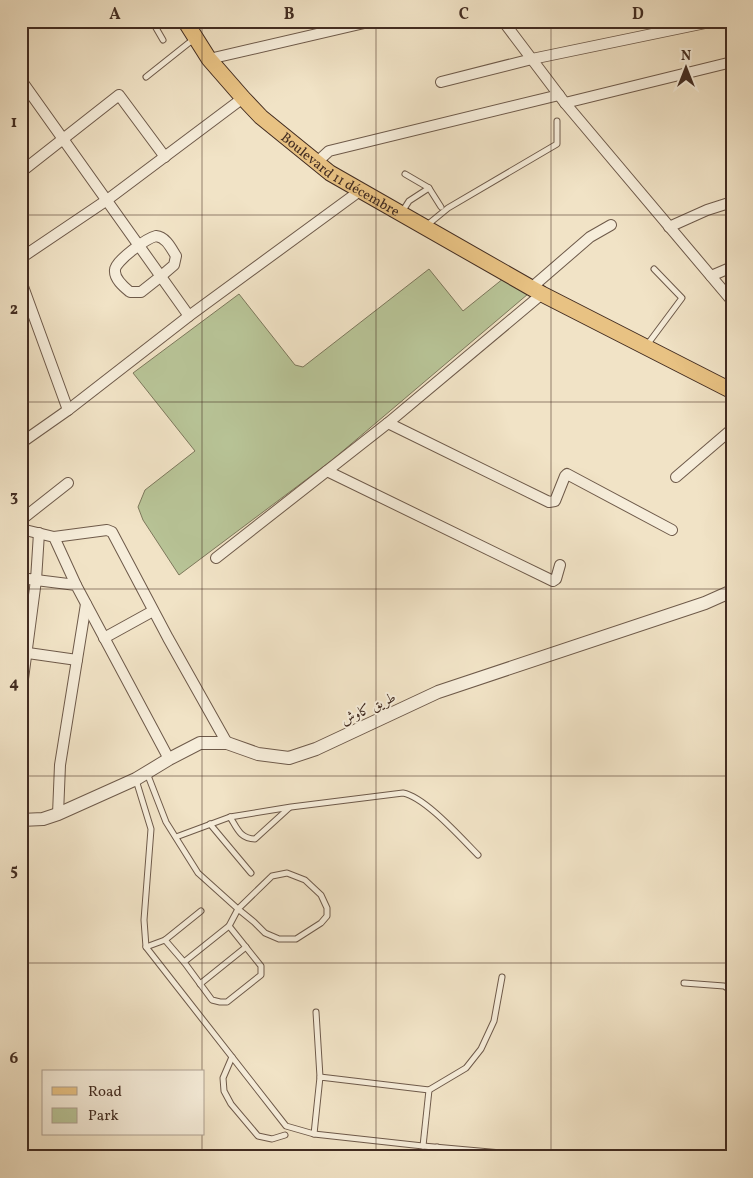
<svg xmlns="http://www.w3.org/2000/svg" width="753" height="1178" font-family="Vollkorn,Amiri,serif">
  <rect width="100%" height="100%" fill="#f1e3c6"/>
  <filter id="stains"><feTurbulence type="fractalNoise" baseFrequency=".004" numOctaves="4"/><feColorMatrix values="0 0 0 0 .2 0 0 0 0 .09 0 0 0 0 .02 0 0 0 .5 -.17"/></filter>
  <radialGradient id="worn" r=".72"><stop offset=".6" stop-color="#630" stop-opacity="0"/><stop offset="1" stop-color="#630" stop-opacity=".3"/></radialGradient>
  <path fill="#b8c497" stroke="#7d785c" d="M429,269L463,311L504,278L528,294L331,461L179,575L143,520L138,507L145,490L195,451L133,373L239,294L295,365L303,367Z"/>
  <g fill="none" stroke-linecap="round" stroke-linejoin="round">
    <g stroke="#6e5a4a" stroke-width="7">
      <g id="service">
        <path d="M152,21L163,40"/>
        <path d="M146,77L195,38"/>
        <path d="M405,174L429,188L441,207"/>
        <path d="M402,212L409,201L429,188"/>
        <path d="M426,226L448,208L557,144V121"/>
        <path d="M647,345L682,298L654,269"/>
        <path d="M147,773L166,822L198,873L238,909L254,922L265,933L279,939H296L321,923L327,916V908L321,895L305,880L287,873L272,876L238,909L229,926L184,962L165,940"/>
        <path d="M136,780L151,829L144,920L146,947L286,1126L314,1134L423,1146L546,1157"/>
        <path d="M230,817C237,828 240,839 255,839L289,808"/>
        <path d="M210,824L251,873"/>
        <path d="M176,837L230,817L291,807L403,793C425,797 461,838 478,855"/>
        <path d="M146,947L165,940L201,911"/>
        <path d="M184,962L212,1000L220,1002H227L261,975V966L229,926"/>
        <path d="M684,983L724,986L732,991"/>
        <path d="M200,984L246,947"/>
        <path d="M316,1012L320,1077"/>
        <path d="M232,1057L223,1078L224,1091L231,1104L258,1136L272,1139L285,1135"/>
        <path d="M314,1134L320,1077L429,1090L466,1068L481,1049L494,1021L502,977"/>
        <path d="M423,1146L429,1090"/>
        <path d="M436,1157L437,1147"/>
      </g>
    </g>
    <g stroke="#6e5a4a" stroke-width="12">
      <g id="minor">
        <path d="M503,21L565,103L732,301"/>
        <path d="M209,59L373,21"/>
        <path d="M21,80L189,316"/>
        <path d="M441,82L532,59L715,21"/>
        <path d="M565,103L732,62"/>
        <path d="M317,162L329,151L559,95"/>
        <path d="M21,172L119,95L165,157"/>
        <path d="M669,227L707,210L732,202"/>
        <path d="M156,236C166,237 171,248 176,256L174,265L160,277L141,292H130C124,287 114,279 115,270C115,261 147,238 156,236Z"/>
        <path d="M21,258L107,200L243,98"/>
        <path d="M711,276L732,267"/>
        <path d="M21,281L68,410"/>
        <path d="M531,288L590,237L611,225"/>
        <path d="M388,423L549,502L555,501L565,476L567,474L672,530"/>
        <path d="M21,443L68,410L189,316L361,190"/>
        <path d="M327,471L553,581L556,579L560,565"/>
        <path d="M676,477L732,429"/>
        <path d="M21,520L68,483"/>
        <path d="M21,529L54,537L76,585"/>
        <path d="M54,537L107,530L112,532L168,638L227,743"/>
        <path d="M216,558L388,423L542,294"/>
        <path d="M21,578L36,580L39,533"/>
        <path d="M104,638L153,611"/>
        <path d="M21,652L77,660"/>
        <path d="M21,694L36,580L76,585L169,759"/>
        <path d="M58,814L60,765L86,604"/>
      </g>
    </g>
    <g stroke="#6e5a4a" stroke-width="14">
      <path id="tertiary" d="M21,820L43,819L58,814L136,779L169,759L200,743H227L258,754L289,758L316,749L438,692L705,603L732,591"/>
    </g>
    <g stroke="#422c21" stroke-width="17">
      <g id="primary">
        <path id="s1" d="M185,21L209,59L243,98L261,117L330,173L542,294L732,391"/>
      </g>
    </g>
    <use href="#service" stroke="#f6edda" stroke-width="5"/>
    <use href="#minor" stroke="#f6edda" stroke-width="10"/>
    <use href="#tertiary" stroke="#f6edda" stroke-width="12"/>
    <use href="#primary" stroke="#e8c283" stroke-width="15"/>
  </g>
  <path fill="none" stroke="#422c21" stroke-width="1" stroke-opacity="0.55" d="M202,21V1072M376,21V1157M551,21V1157M21,215H732M21,402H732M21,589H732M21,776H732M21,963H732M202,1134V1157"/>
  <g text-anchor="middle" stroke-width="4" stroke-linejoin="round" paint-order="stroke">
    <g font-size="14" fill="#422c21" stroke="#f6edda">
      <text dy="5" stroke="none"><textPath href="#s1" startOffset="221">Boulevard 11 décembre</textPath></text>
      <text transform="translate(368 708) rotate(-25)" y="5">طريق كاوش</text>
    </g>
  </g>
  <rect width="753" height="1178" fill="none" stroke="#f1e3c6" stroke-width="55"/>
  <rect x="42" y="1070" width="162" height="65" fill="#f6edda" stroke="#aea090"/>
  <rect x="52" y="1087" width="25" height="8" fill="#e8c283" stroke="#aea090"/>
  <text x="88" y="1096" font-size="15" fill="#422c21">Road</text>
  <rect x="52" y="1108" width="25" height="15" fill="#b8c497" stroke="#aea090"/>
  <text x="88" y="1120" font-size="15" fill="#422c21">Park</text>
  <g transform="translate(686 68)" stroke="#f6edda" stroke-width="4" paint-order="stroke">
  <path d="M0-4L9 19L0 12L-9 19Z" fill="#422c21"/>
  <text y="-8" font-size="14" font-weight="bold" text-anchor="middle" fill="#422c21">N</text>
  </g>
  <rect x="28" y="28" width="698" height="1122" fill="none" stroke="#422c21" stroke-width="2"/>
  <g font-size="16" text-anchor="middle" font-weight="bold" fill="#422c21">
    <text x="115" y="19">A</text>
    <text x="289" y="19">B</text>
    <text x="464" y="19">C</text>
    <text x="638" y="19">D</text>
    <text x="14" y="127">1</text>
    <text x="14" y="314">2</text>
    <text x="14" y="501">3</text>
    <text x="14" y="688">4</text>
    <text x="14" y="875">5</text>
    <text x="14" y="1063">6</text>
  </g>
  <rect width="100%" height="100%" filter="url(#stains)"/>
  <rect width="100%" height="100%" fill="url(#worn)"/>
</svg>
